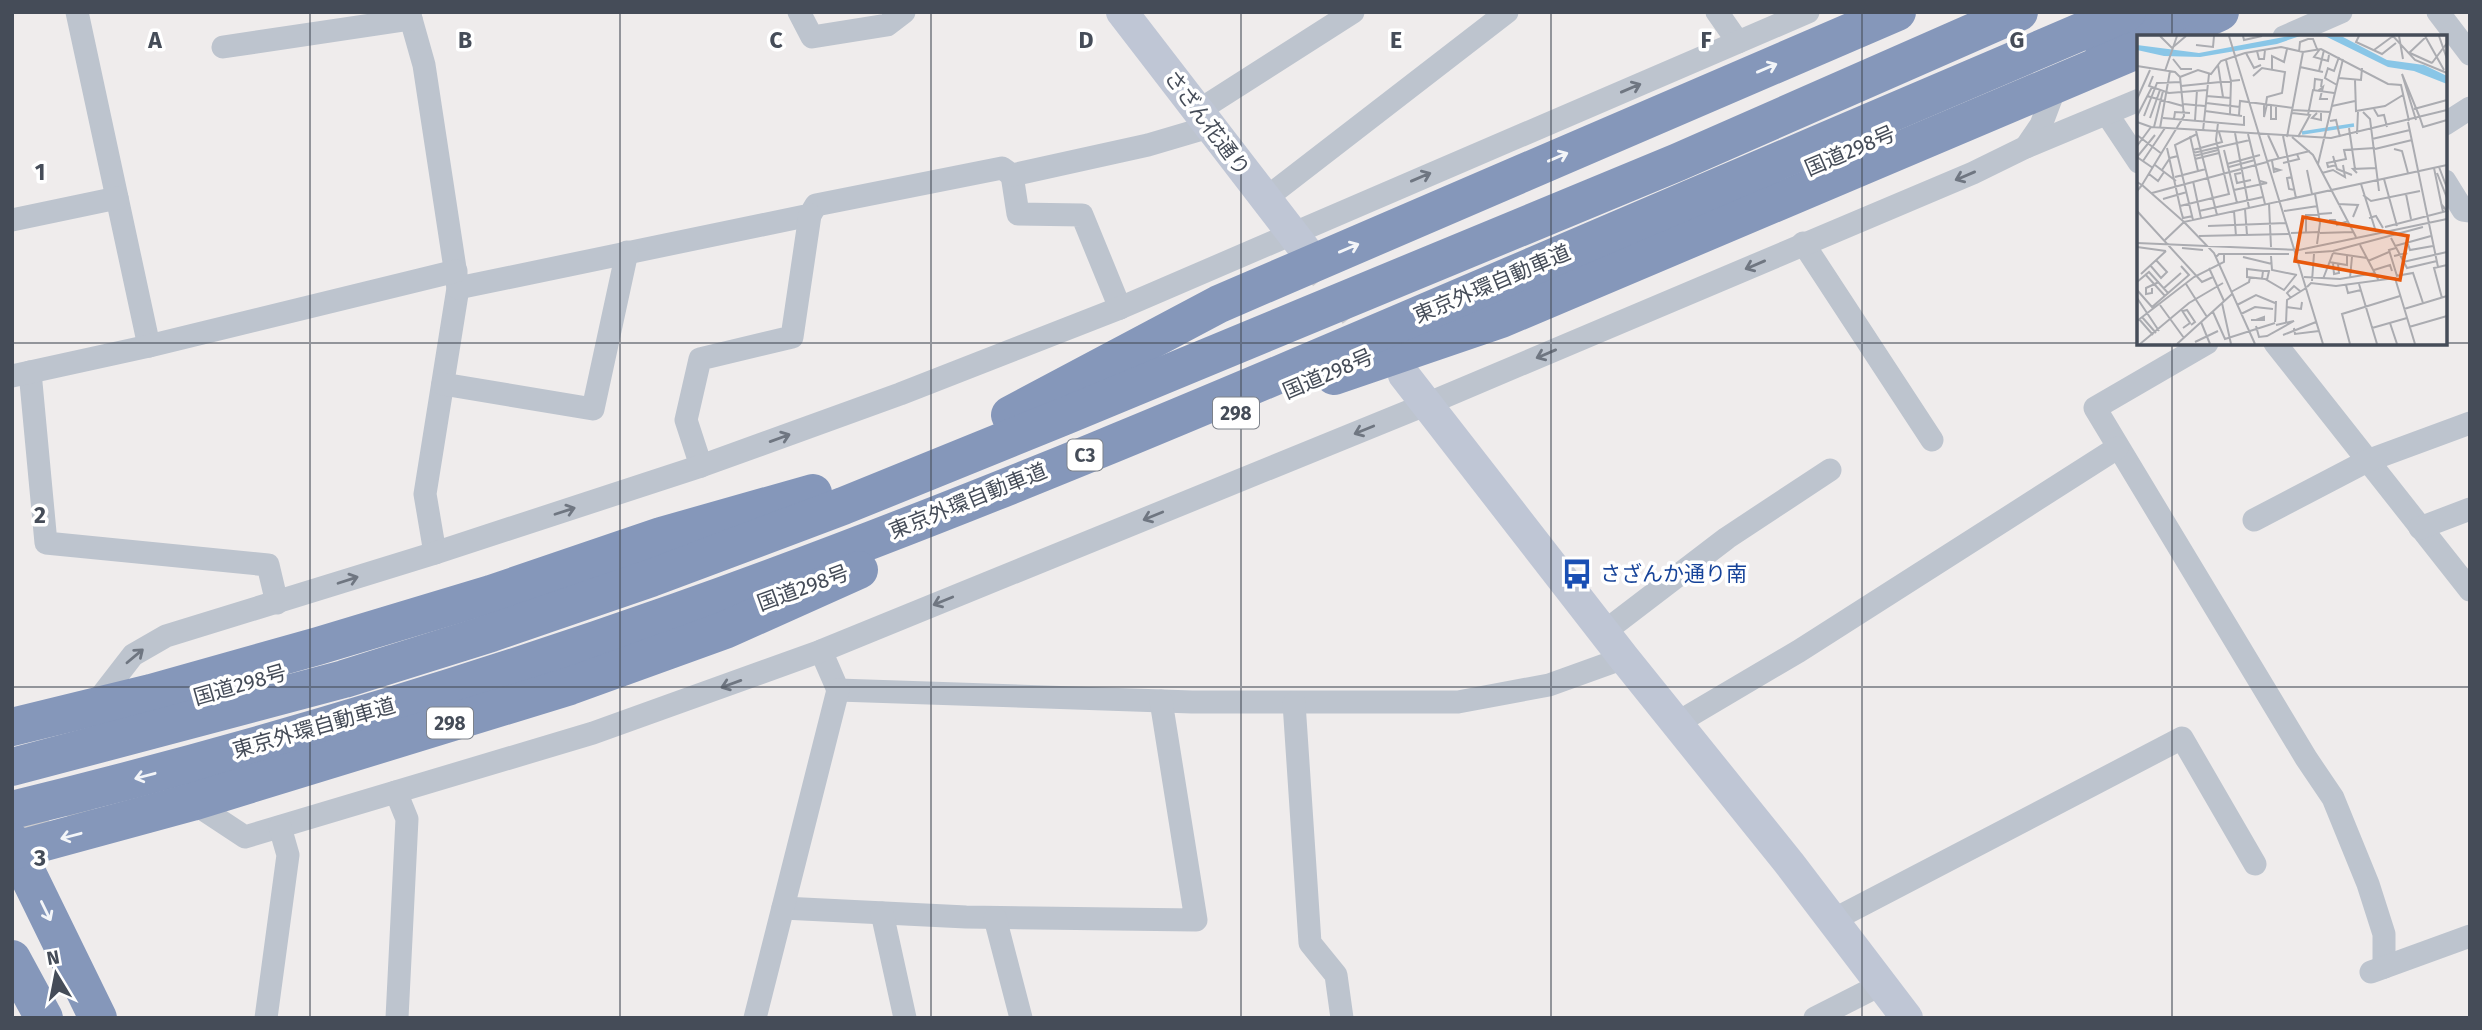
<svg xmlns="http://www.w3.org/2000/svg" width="2482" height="1030" font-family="'Fira Sans','Noto Sans JP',sans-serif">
  <rect width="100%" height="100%" fill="#efecec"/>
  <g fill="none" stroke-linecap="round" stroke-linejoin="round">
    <path stroke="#cdccce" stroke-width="32" stroke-dasharray="32 16" stroke-linecap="butt" d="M1306,251L1385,352"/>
    <path stroke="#cdccce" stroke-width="38" stroke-dasharray="38 19" stroke-linecap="butt" d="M12,830L93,810"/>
    <g stroke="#bdc4ce" stroke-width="23">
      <path d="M77,12L149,346"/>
      <path d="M409,12L424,65L458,288L425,494L435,553"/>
      <path d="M799,12L812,37L887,25L904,12"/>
      <path d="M1717,12L1738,42"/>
      <path d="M2438,12L2470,54"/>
      <path d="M2284,37L2341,12"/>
      <path d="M223,47L411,19"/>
      <path d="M1198,111L1353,12"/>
      <path d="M2107,114L2139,162"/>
      <path d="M2445,124L2470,108"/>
      <path d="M2026,147L2041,125L2058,80"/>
      <path d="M1012,175L1018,214L1082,215L1120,308"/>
      <path d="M2445,181L2463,210L2470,211"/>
      <path d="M1265,199L1507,12"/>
      <path d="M12,220L117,198"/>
      <path d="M1803,243L1932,440"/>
      <path d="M458,288L810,215L816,205L1002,168L1012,175L1148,145L1209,127"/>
      <path d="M2207,343L2095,408L2306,758L2333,798L2368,884L2384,934V967"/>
      <path d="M2275,343L2470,590"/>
      <path d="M30,372L46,543L268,565L277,603"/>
      <path d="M12,376L149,346L456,271"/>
      <path d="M443,384L593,409L627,252"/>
      <path d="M701,466L686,420L700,359L792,337L810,215"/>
      <path d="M2254,520L2367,461L2470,423"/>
      <path d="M2420,528L2470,509"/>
      <path d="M1604,632L1727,538L1830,470"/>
      <path d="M821,651L838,690L1192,702H1458L1549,685L1624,658"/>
      <path d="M1294,703L1310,943L1336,975L1342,1018"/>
      <path d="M92,708L133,655L166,636L435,553L701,466L900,394L1120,308L1808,12"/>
      <path d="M1677,723L1799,651L2117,448"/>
      <path d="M396,792L407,819L397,1018"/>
      <path d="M192,802L245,837L593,733L821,651L1427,404L1973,173L2026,147L2139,100"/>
      <path d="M783,908L966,917L1196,920L1161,701"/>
      <path d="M882,913L905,1018"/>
      <path d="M995,918L1021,1018"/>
      <path d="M1833,920L2182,738L2255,864"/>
      <path d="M2371,972L2470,936"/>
      <path d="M266,1018L288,855L280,827"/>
      <path d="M755,1018L838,690"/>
      <path d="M1815,1018L1882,984"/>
    </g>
    <g stroke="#bfc6d5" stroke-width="32">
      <path d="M1122,12L1306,251"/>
      <path d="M1404,375L1624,658L1789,863L1907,1018"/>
    </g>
    <g stroke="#8597ba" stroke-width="38">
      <path d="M2166,37L2220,12"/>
      <path d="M2103,43L2175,12"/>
      <path d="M1334,376L1501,319L2139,49"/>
      <path d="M1010,415L1219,304L1897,12"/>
      <path d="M12,727L151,693L318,646L491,594L661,536L813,493"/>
      <path d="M12,767L344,679L491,633L651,578L843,506L1065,416L1678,162L2019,12"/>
      <path d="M12,810C237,755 459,689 677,612C959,512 1235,394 1510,276C1716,188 1921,100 2127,12"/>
      <path d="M12,842L98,1018"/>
      <path d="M12,851L192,802L570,686L725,630L859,570"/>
      <path d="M12,959L44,1018"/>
    </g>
  </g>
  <defs><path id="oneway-shaft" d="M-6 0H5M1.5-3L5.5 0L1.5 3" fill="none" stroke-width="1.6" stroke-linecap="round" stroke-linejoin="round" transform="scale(1.75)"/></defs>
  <g stroke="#f3f5f8">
    <use href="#oneway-shaft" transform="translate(1767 68) rotate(-23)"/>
    <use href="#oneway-shaft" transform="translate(1558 157) rotate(-23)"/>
    <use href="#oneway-shaft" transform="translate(1349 248) rotate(-23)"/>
    <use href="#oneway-shaft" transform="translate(145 776) rotate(165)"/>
    <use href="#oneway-shaft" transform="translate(71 836) rotate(165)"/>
    <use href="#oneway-shaft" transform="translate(46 911) rotate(64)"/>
  </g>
  <g stroke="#6f7681">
    <use href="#oneway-shaft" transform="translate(1631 88) rotate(-23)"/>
    <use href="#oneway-shaft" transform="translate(1965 176) rotate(157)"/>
    <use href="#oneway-shaft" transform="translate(1421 177) rotate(-23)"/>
    <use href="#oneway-shaft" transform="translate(1755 265) rotate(157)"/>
    <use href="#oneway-shaft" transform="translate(1546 354) rotate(157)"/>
    <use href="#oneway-shaft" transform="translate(1364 430) rotate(158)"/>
    <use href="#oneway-shaft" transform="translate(780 438) rotate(-20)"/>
    <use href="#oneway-shaft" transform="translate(565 511) rotate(-18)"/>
    <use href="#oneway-shaft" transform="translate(1153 516) rotate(158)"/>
    <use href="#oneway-shaft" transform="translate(348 580) rotate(-18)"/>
    <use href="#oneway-shaft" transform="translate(943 601) rotate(158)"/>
    <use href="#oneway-shaft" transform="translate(135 656) rotate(-40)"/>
    <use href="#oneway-shaft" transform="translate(731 684) rotate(160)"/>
  </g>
  <path fill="none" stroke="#454c58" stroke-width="2" stroke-opacity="0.55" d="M310,12V1018M620,12V1018M931,12V1018M1241,12V1018M1551,12V1018M1862,12V1018M2172,12V37M12,343H2470M2172,343V1018M12,687H2470"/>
  <defs>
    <g id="bus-bare" transform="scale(2.415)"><path d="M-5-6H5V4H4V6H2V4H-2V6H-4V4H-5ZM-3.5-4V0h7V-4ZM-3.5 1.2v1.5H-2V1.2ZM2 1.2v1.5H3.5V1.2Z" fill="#1a4fb4" stroke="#fff" stroke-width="2.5" paint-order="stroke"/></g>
  </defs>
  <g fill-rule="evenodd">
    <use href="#bus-bare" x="1577" y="574"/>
  </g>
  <g text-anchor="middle" stroke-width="7" stroke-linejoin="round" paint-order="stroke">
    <g fill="#fff" stroke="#7d828a" stroke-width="2">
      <rect x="1213" y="397.5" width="46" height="31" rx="5"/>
      <rect x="1067.5" y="439.5" width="35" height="31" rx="5"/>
      <rect x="427" y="707.5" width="46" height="31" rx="5"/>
    </g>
    <g font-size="19" font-weight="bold" fill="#454c58">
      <text x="1236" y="420">298</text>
      <text x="1085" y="462">C3</text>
      <text x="450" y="730">298</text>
    </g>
    <g font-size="21" fill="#454c58" stroke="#fff">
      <text transform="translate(1207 123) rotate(53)" y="7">さざん花通り</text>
      <text transform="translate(1850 151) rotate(-23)" y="7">国道298号</text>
      <text transform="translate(1492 284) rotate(-23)" y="7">東京外環自動車道</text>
      <text transform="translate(1328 374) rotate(-23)" y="7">国道298号</text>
      <text transform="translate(968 501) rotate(-22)" y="7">東京外環自動車道</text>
      <text transform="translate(803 588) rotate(-20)" y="7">国道298号</text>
      <text transform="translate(240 685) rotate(-16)" y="7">国道298号</text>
      <text transform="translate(314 728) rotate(-16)" y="7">東京外環自動車道</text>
    </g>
    <g font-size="21" fill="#164399" stroke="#fff" text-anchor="start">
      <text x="1600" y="581">さざんか通り南</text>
    </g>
  </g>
  <g transform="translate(2137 35)">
    <rect width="310" height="310" fill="#efecec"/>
    <path d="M152,1H163L140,9L63,22L27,21L0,15V10L62,18ZM188,1L206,2L250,25L287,30L310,41V49L277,36L251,32Z" fill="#89c6e7"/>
    <path fill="none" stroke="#89c6e7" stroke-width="3.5" d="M165,98L217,90"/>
    <path fill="none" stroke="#abacb1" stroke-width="2" d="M23,1L35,13L49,1M92,1L186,309M106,1L107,5L125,1M222,1L219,7L245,19L259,8M262,1L266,24M288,1L307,35M302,1L310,24M59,10L76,12L77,1M183,14L177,22L191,26L192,20M237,15L256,1L278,25L310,38M120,16L122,24H127L128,15M162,17L163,7L171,4H176L180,14M109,18L117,33L124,30M272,18L290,1M273,18L295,28M36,24L44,34H55M89,25L94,46L93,79M295,28L310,8M81,30L86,62M0,31L38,37L43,42L47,81L5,150L0,147M163,32L186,37M190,33L197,36L202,22M191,33L188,43L200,50M135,34V21L147,27L150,14M28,36L40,1M182,36L187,15M16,41L12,51L32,58L70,55M116,41L125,33L148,37L145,58L130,62L129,69M43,42L61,35L74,39L84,26L108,18L144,12L166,17L184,14L251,49L264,50L272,86M202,43L224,45L225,33M218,45L219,76L248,71L266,60M44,51L103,45M177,56L178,44L185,45L184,52M181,56L186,52L183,64H191M10,61L46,71M69,61L94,63M0,64L13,35M69,68L103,72M46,69L68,71M127,69V82L130,69M134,70V84H139V70M195,71L218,66M237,74L241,81L247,80L250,92M277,74L310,65M155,75L194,77M68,76L105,81M226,77L233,84L242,156M155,78L173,80L161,102M180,78L175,83L184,85V78M102,80L103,66L156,73M171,80L176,55L197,58M0,81L15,52M7,81L20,48L44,47M13,83L23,55M26,83L107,90V81M283,83L286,92L310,85M37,84L38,77L53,78M58,85L60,55M279,85L265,39L283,83M193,86L199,85L203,102M0,87L14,92L194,103L310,75M271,87L301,232M17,92L26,56M23,93L33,36M212,93L218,134M59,96L80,180M66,96L72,39M98,98L112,173M111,99L128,169M220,99L221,76M0,100L25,119M131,100L142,124M53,101L61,136M146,101L159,163M150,102L166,17M155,102L176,120L219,202M235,104L273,95M0,111L14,92M30,113L44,176L46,183L56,181M238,114L275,105M257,114L265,116L271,138M56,115L85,107L82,97M87,115L100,168M56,118L113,105M57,121L81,115M196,121L200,134L215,140M58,124L82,118M6,126L28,93M131,126L173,116M135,126L137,137L143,135L136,133M146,128L162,124L160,119M90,129L123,120M181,129L206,24M18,130L39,146M199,130L191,132L190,128L209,124L207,115L238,113M92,132L118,125M302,132L310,153M16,133L0,122L18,100M297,133L306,177M25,135L33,123L41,121M170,135L175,159M104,138L98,139L100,148L114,145M185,138L196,135L208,142L206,130M220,138L216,134L240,133M300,138L310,163M12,139L21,146L27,137M38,142L69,134M155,142L150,143L152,154L158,155M247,144L260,191M56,146L64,183M224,149L239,197M97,155L130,148L123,146M0,156L5,150L47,187L310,130M15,158L130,127M178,159L183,188L180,209M269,159L274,184M226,160L234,166L283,156M26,164L50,157M132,168L134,212M201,169L221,170L216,182M43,171L92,159L79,105L81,88M108,174L110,200M0,176L65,247L76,242M62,176L126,162M97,176L99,201M147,176L181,171M232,183L239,181L246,193M56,185L38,110L60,99M192,185H198L200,190L211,186M71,191L149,188M248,192L310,176L304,169M154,198L183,197M169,198V180L195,178M183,198L216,197M62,201L152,199M254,203L270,233L300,226M28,205L47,187L77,218L118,309M0,208L162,215L310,184M271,209L273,215L296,211M223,210L242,246M258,211L294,201M0,212L29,216M45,213L66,215M259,213L252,215L260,241M168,218L196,216L286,192M196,218L230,223M134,221L135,235L160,240M257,221L270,218L264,223M79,222L82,219H152M106,222L135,229M231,226L252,217M192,227L210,230V221M266,227L310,217M196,228L197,239L202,238L201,229M13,230L24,243L30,237L19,225M72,233L87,266M237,235L253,230L255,236M126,236L110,234V242L128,244L147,255L159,240M4,239L29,216M8,239L28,261M259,241L276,238L286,268M167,242L203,244L238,238M213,243L215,222M125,244L126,236H132L130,245M186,244L196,218M175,246L177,219M0,247L12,237L31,258M49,249L70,282M222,249L240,309M209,250L211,258L224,255M170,252L174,248L199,251L258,243L278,309M15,253V258L9,259V253L22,247M27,253L44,238M0,255L15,272L52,240L44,231M94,257L112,247L113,242M0,263L22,296M154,263L150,258L157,251L163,256M305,263L297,233L310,230M85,268L94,309M23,270L47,303M100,270L119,260L138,268M149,272L164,274L165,267M44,274L53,288L46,293M267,274L310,261M46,276L50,275L58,287L54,290M76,277L88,304L138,288M104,279L118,272L136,274M5,282L19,298M2,284L16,300M114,285H127V282L119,285M0,286L57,242L87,227V219M64,287L73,309M138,287L139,266M149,288L150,265L169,253M253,288L260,309M119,291L122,302L130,301L157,286L139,290M272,292L310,281M157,293L158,299L182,296M235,293L270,283M146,300L179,287M58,307L81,296M3,309L52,268L86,248M40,309L95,259M213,309L205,279L263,261"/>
    <path fill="#e8590c" fill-opacity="0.15" stroke="#e8590c" stroke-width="3.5" d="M166,182L271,201L263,245L158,226Z"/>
    <rect width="310" height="310" fill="none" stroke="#454c58" stroke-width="3.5"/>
  </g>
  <g font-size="23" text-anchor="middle" font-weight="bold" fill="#454c58" stroke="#fff" stroke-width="7" stroke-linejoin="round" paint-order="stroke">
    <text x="155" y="48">A</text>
    <text x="465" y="48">B</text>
    <text x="776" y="48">C</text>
    <text x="1086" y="48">D</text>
    <text x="1396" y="48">E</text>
    <text x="1706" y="48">F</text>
    <text x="2017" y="48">G</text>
    <text x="40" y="180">1</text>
    <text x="40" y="523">2</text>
    <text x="40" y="866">3</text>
  </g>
  <rect width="2482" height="1030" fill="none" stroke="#454c58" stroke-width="28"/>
  <g transform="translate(56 974) rotate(350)" stroke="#ffffff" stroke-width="5" paint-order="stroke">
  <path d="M0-5L12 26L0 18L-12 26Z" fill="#454c58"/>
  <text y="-10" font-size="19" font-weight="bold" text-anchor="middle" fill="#454c58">N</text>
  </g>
</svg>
